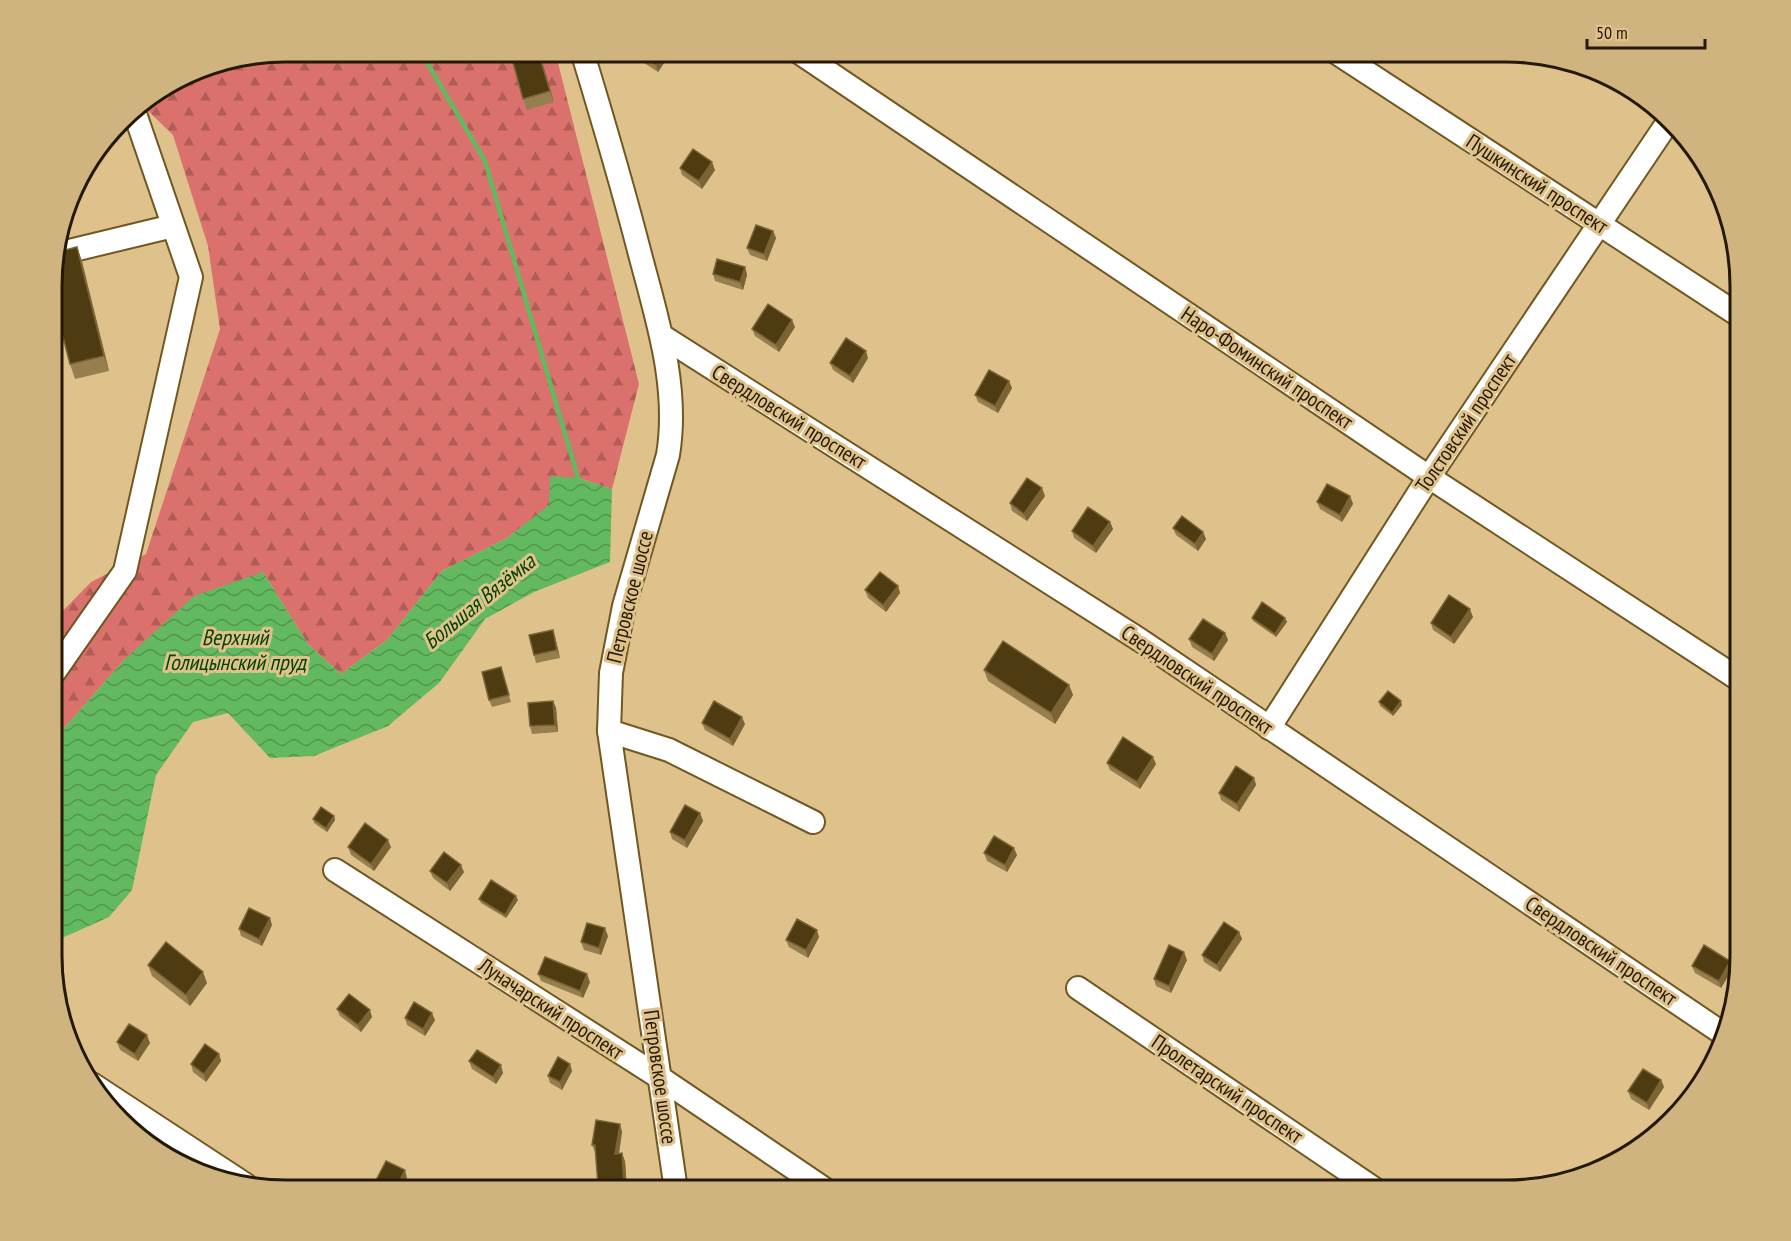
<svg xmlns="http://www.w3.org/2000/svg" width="1791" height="1241" font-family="'PT Sans Narrow',sans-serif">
  <defs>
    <pattern id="forest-firs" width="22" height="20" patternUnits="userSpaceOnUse" patternTransform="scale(1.5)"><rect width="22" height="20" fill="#db716d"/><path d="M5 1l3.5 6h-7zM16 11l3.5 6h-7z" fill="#b15c57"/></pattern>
    <pattern id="water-waves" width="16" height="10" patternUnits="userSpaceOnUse" patternTransform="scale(1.5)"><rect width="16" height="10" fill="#62b95f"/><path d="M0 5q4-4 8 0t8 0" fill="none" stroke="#51964c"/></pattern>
  </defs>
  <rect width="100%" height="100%" fill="#dfc28b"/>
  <path fill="url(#forest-firs)" d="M285,51H555L639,384L612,489L578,478L550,505L507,538L442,571L387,640L341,674L308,644L263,572L124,660L53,741V621L91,582L146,554L220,329L208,246L173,135L140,103L178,86V79L196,69Z"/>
  <path fill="url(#water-waves)" d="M550,476L578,478L612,489L610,562L534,592L485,619L439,683L388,726L314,756L270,758L228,713L193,722L156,775L132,890L109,917L53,942V741L124,660L194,596L263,572L308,644L341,674L387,640L442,571L507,538L549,505Z"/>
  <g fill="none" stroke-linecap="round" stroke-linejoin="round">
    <path stroke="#62b95f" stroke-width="4.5" d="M414,51L422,54L485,161L578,478"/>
    <g stroke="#715822" stroke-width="26">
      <g id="minor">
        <path d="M582,51C603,120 623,188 641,258C658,322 679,388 668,455L624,606L611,673L609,731L676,1190"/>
        <path d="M797,51L1429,477L1740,680"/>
        <path d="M1334,51L1740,316"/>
        <path d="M53,255L173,226"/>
        <path d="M662,336L1140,640L1725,1035"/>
        <path d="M53,674L125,571L191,277L133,108"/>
        <path d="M1269,728L1429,477L1668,122"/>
        <path d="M609,731L669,750L813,822"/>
        <path d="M335,870L662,1079L826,1190"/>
        <path d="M1078,988L1376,1190"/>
        <path d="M92,1084L246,1185"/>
      </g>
    </g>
    <use href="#minor" stroke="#fff" stroke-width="22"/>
  </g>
  <g fill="#967e4e">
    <path d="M636,51H672L658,72L638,59Z"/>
    <path d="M542,62L554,102L527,110L523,99Z"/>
    <path d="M680,168L715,170L702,189L682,175Z"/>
    <path d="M773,231L776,238L767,261L750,255L747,248Z"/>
    <path d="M77,247L82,262L109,371L75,379L70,364Z"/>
    <path d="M745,267L747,275L743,290L715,281L713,274Z"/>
    <path d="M795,327L779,352L755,336L752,329Z"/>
    <path d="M868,358L853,383L833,370L830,363Z"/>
    <path d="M1009,381L1012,388L998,413L978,402L975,395Z"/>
    <path d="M53,410L56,422H53Z"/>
    <path d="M1045,496L1027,521L1012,511L1010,503Z"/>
    <path d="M1350,496L1353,504L1342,522L1320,509L1317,502Z"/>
    <path d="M1110,522L1113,529L1096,553L1074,538L1072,531Z"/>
    <path d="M1173,528L1203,532L1206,539L1198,551L1176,535Z"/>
    <path d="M53,581L56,598L53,599Z"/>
    <path d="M898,586L900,593L886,612L868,598L865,590Z"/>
    <path d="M1473,617L1454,644L1433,630L1431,623Z"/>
    <path d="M1252,618H1285L1287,622L1276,637L1253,621Z"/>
    <path d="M1225,633L1228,640L1214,661L1192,647L1189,639Z"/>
    <path d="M555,637L560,658L536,663L534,655Z"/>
    <path d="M501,667L511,702L492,707L489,700Z"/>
    <path d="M984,670L1069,685L1073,695L1055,724L988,681Z"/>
    <path d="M553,701L556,708L558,732L532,734L530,726Z"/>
    <path d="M1379,702L1402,705L1393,716L1380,706Z"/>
    <path d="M702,723L745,724L733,746L705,730Z"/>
    <path d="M1107,763L1156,764L1140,789L1110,770Z"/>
    <path d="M1254,778L1256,785L1239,812L1221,800L1219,793Z"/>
    <path d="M700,813L703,821L687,848L672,839L670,832Z"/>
    <path d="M334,816L335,820L327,832L314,823L313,819Z"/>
    <path d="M348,847H391L374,871L351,855Z"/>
    <path d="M984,853L1017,855L1007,872L987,861Z"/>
    <path d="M430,871L464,872L450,891L433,878Z"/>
    <path d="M479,899L518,900L506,918L481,903Z"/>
    <path d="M272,925L262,946L241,936L239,929Z"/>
    <path d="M1239,932L1242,939L1220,972L1204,962L1202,955Z"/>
    <path d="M608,936L601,955L584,950L581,942Z"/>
    <path d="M819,937L808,958L789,947L786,940Z"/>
    <path d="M1187,960L1171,993L1156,986L1154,979Z"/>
    <path d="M1730,961L1733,968L1721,988L1695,973L1692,966Z"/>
    <path d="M148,965L207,983L190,1006L152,976Z"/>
    <path d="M538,974L590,982L583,998L541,981Z"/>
    <path d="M337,1009L372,1017L361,1032L340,1016Z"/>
    <path d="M405,1018L435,1020L425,1036L407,1025Z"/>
    <path d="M117,1042L150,1043L138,1061L120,1050Z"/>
    <path d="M219,1054L221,1061L206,1082L193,1072L191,1064Z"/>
    <path d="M469,1061L503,1073L496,1084L472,1069Z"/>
    <path d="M570,1064L572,1071L562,1090L550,1083L548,1076Z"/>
    <path d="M1661,1080L1664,1087L1649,1110L1631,1099L1628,1091Z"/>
    <path d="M622,1131L619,1154L625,1161L627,1190H599L598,1185L595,1152L592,1145Z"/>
  </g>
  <g fill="#7a6436">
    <path d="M538,51L542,62L554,102L550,91Z"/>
    <path d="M664,51H672L658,72L656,65Z"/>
    <path d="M712,162L715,170L702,189L699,181Z"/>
    <path d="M773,231L776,238L767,261L764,254Z"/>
    <path d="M77,247L82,262L109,371L104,356Z"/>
    <path d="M745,267L747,275L743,290L740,282Z"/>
    <path d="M792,320L795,327L779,352L776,345Z"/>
    <path d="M866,351L868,358L853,383L850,376Z"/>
    <path d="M1009,381L1012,388L998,413L995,406Z"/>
    <path d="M1042,488L1045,496L1027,521L1024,514Z"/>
    <path d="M1350,496L1353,504L1342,522L1340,515Z"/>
    <path d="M1110,522L1113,529L1096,553L1093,546Z"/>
    <path d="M1203,532L1206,539L1198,551L1195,544Z"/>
    <path d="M53,581L56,598L53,589Z"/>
    <path d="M898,586L900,593L886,612L883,605Z"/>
    <path d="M1470,609L1473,617L1454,644L1451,637Z"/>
    <path d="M1285,618L1287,622L1276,637L1275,634Z"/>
    <path d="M553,630L555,637L560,658L557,650Z"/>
    <path d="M1225,633L1228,640L1214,661L1212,654Z"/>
    <path d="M1069,685L1073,695L1055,724L1051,713Z"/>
    <path d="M553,701L556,708L558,732L555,725Z"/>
    <path d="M1401,701L1402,705L1393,716L1392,713Z"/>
    <path d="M742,717L745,724L733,746L730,739Z"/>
    <path d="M1153,757L1156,764L1140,789L1137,782Z"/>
    <path d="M1254,778L1256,785L1239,812L1237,804Z"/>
    <path d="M700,813L703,821L687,848L685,840Z"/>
    <path d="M334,816L335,820L327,832L326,828Z"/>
    <path d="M388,840L391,847L374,871L371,864Z"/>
    <path d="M1014,848L1017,855L1007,872L1005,865Z"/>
    <path d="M461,865L464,872L450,891L447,883Z"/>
    <path d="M516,896L518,900L506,918L505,915Z"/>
    <path d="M270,918L272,925L262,946L259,939Z"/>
    <path d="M605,928L608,936L601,955L599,948Z"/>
    <path d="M817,930L819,937L808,958L806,950Z"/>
    <path d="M1239,932L1242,939L1220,972L1217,965Z"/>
    <path d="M1184,952L1187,960L1171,993L1169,986Z"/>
    <path d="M1730,961L1733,968L1721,988L1719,981Z"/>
    <path d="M203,972L207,983L190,1006L186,995Z"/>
    <path d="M587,974L590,982L583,998L580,991Z"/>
    <path d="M370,1010L372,1017L361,1032L358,1025Z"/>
    <path d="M432,1013L435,1020L425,1036L423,1029Z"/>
    <path d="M147,1035L150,1043L138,1061L135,1054Z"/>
    <path d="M219,1054L221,1061L206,1082L204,1074Z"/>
    <path d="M570,1064L572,1071L562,1090L560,1082Z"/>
    <path d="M501,1065L503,1073L496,1084L493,1077Z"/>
    <path d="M1661,1080L1664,1087L1649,1110L1647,1103Z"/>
    <path d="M620,1124L622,1131L618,1161L615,1154Z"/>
    <path d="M622,1153L625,1161L627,1190L624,1183Z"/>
    <path d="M405,1170L407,1178L401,1190H395Z"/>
  </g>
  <g fill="#4e3b12" stroke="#7a6436" stroke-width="1.5">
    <path d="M538,51L550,91L523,99L512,59Z"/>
    <path d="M635,51H664L656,65Z"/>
    <path d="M693,149L712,162L699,181L680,168Z"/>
    <path d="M756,225L773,231L764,254L747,248Z"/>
    <path d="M77,247L104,356L70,364L53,298V255L54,253Z"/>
    <path d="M717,259L745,267L740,282L713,274Z"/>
    <path d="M768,304L792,320L776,345L752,329Z"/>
    <path d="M846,338L866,351L850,376L830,363Z"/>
    <path d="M989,370L1009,381L995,406L975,395Z"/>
    <path d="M1027,478L1042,488L1024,514L1010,503Z"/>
    <path d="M1327,484L1350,496L1340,515L1317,502Z"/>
    <path d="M1088,507L1110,522L1093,546L1072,531Z"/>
    <path d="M1182,516L1203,532L1195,544L1173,528Z"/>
    <path d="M880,572L898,586L883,605L865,590Z"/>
    <path d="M1449,595L1470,609L1451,637L1431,623Z"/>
    <path d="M1262,602L1285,618L1275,634L1252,618Z"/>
    <path d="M1203,619L1225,633L1212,654L1189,639Z"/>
    <path d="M553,630L557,650L534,655L529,635Z"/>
    <path d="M1003,641L1069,685L1051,713L984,670Z"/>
    <path d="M501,667L509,695L489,700L482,672Z"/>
    <path d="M1388,691L1401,701L1392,713L1379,702Z"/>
    <path d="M553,701L555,725L530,726L528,703Z"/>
    <path d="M714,701L742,717L730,739L702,723Z"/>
    <path d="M1123,737L1153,757L1137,782L1107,763Z"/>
    <path d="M1236,766L1254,778L1237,804L1219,793Z"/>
    <path d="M685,805L700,813L685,840L670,832Z"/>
    <path d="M321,807L334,816L326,828L313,819Z"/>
    <path d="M365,823L388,840L371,864L348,847Z"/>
    <path d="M994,836L1014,848L1005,865L984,853Z"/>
    <path d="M444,852L461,865L447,883L430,871Z"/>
    <path d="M491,880L516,896L505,915L479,899Z"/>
    <path d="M249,908L270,918L259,939L239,929Z"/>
    <path d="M797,919L817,930L806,950L786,940Z"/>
    <path d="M1224,922L1239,932L1217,965L1202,955Z"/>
    <path d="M587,923L605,928L599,948L581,942Z"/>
    <path d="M166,942L203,972L186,995L148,965Z"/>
    <path d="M1169,945L1184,952L1169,986L1154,979Z"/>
    <path d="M1704,945L1730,961L1719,981L1692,966Z"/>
    <path d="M545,957L587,974L580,991L538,974Z"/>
    <path d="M349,994L370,1010L358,1025L337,1009Z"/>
    <path d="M414,1002L432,1013L423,1029L405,1018Z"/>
    <path d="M129,1024L147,1035L135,1054L117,1042Z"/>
    <path d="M205,1044L219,1054L204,1074L191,1064Z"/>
    <path d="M477,1050L501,1065L493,1077L469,1061Z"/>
    <path d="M558,1057L570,1064L560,1082L548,1076Z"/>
    <path d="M1643,1069L1661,1080L1647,1103L1628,1091Z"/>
    <path d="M596,1120L620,1124L615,1154L622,1153L624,1183L598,1185L595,1145H592Z"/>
    <path d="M386,1161L405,1170L395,1190H375L372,1188Z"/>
  </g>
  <g text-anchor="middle" stroke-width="6" stroke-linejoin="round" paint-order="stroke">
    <g font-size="21" fill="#241904" stroke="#dfc28b">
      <text transform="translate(1537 184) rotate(33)" y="7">Пушкинский проспект</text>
      <text transform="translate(1267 368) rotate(34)" y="7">Наро-Фоминский проспект</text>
      <text transform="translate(789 417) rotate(32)" y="7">Свердловский проспект</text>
      <text transform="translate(1466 423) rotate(-56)" y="7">Толстовский проспект</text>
      <text transform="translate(630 597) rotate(-76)" y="7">Петровское шоссе</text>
      <text transform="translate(1197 680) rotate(34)" y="7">Свердловский проспект</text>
      <text transform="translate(1601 951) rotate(34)" y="7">Свердловский проспект</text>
      <text transform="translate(551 1009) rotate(33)" y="7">Луначарский проспект</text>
      <text transform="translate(660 1077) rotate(82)" y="7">Петровское шоссе</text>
      <text transform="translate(1227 1089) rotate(34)" y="7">Пролетарский проспект</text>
    </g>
    <g font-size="22" font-style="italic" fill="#014203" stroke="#dfc28b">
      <text transform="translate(479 601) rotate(-39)" y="8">Большая Вязёмка</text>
      <text x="235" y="645">Верхний<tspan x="235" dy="25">Голицынский пруд</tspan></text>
    </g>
  </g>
  <path d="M0 0H1791V1241H0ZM286 62H1506A224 224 0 0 1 1730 286V956A224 224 0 0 1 1506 1180H286A224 224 0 0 1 62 956V286A224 224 0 0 1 286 62Z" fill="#d0b480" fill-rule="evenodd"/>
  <path fill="none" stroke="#241904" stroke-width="3" d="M286 62H1506A224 224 0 0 1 1730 286V956A224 224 0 0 1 1506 1180H286A224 224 0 0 1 62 956V286A224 224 0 0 1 286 62Z"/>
  <path d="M1587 39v9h118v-9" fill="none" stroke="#241904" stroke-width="3"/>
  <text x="1596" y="39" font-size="18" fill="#241904" stroke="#dfc28b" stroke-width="4.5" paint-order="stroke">50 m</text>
</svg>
